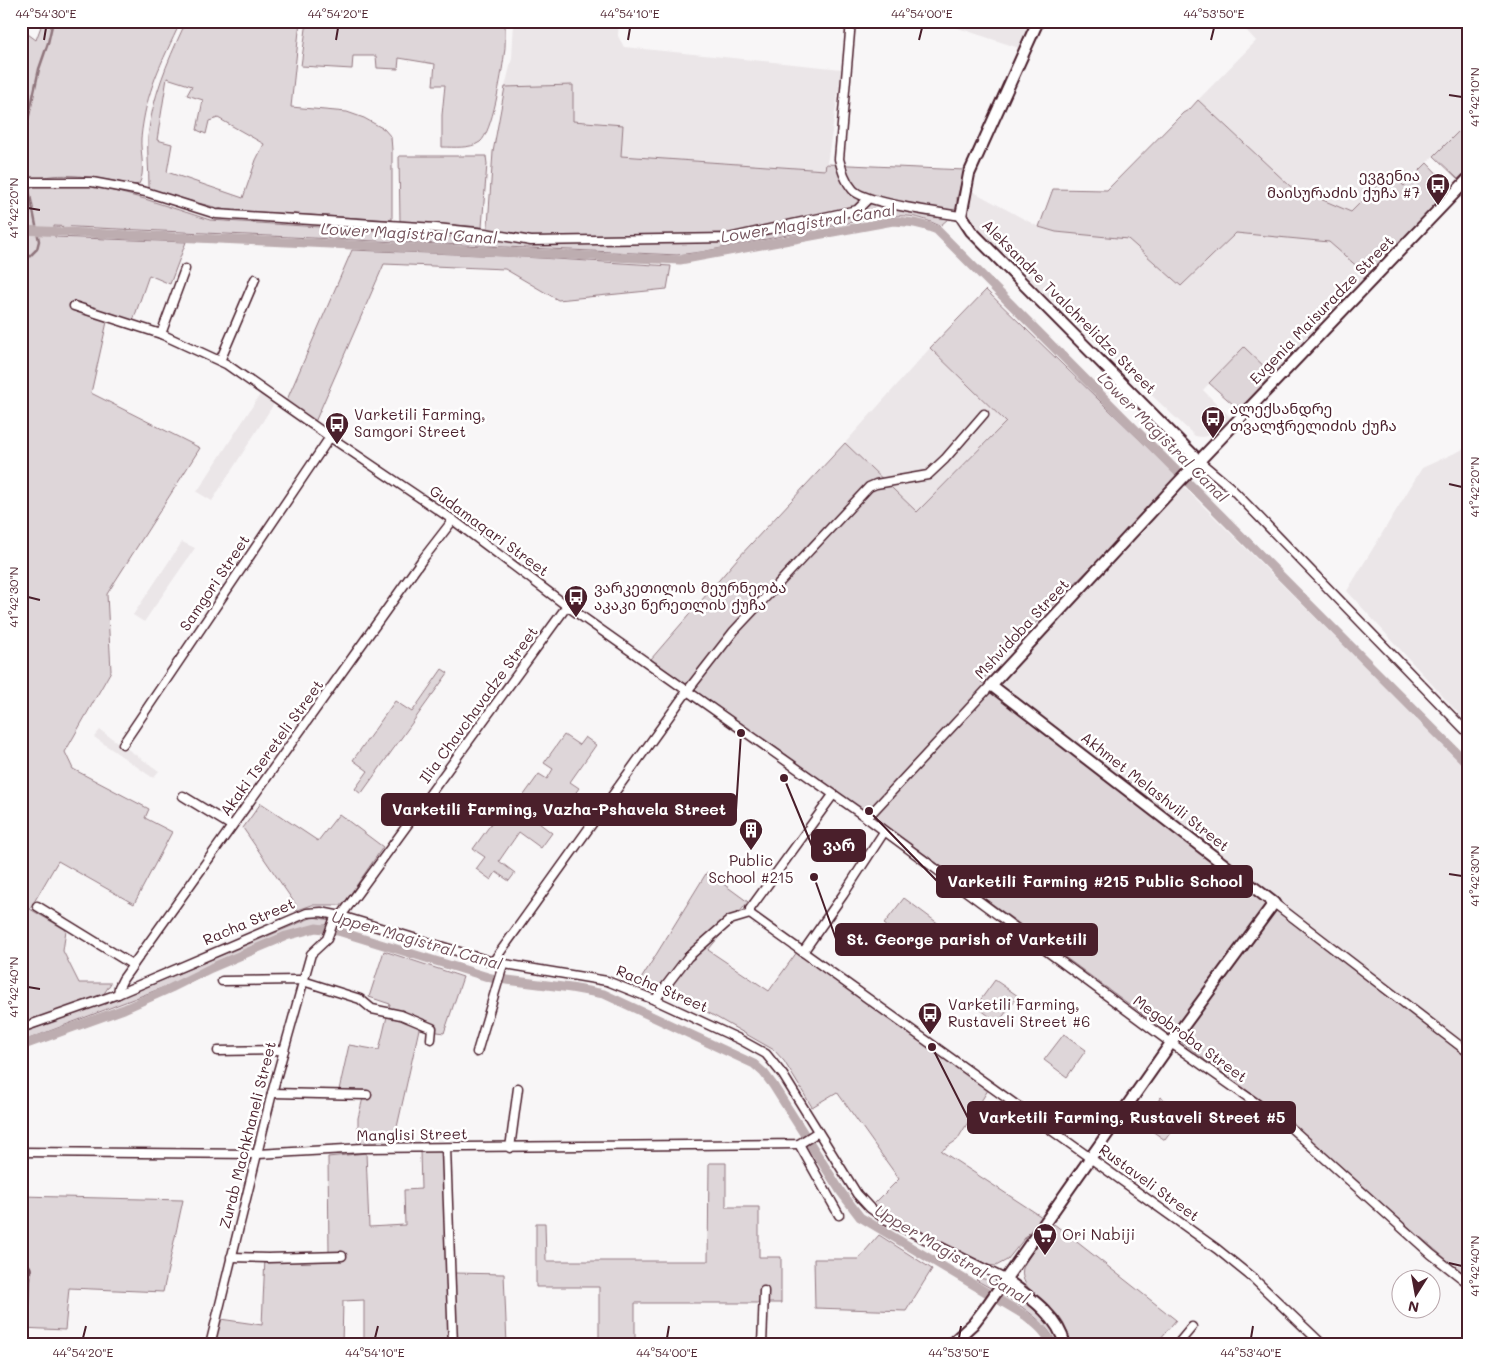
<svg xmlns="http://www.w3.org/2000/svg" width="1489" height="1366" font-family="Mali,'Noto Sans Georgian',sans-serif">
  <rect width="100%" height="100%" fill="#f8f6f7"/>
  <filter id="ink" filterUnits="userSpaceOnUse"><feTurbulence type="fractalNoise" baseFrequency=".02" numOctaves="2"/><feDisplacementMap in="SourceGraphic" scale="10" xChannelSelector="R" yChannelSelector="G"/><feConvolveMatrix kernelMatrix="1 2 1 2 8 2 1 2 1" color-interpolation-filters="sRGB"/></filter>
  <g filter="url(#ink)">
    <g fill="#ebe6e8">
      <path d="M514,21H619L618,36L624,47L842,69L826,170L621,156L623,125L573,121V85L505,87L512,58Z"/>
      <path d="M937,21H1033L1019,48Z"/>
      <path d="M1238,21H1468V122L1403,186L1390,173L1351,212L1290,186L1198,100L1256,41Z"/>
      <path d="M972,191L1039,227L1056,232L1128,239L1181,286L1236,233L1329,242L1368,276L1273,375L1244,347L1203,390L1231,418L1220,430L1211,435L1202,437L1195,436L972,226L968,212Z"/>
      <path d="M930,348L1006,422L917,512L845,443Z"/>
      <path d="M261,393L275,402L212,501L197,492Z"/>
      <path d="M1468,447V724L1347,591L1422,468Z"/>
      <path d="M1183,486L1468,769V1045L1409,1002L1002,686L1004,679Z"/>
      <path d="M182,542L195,548L144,622L133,615Z"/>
      <path d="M100,730L159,771L153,778L94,737Z"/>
    </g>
    <g fill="#ded6d9" stroke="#947a82" fill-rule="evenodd">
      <path d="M43,21H181C161,64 146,90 141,138C140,153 146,172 139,184L134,185C107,180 63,170 37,179L71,185L94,186L145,199L210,220L397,232L487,240L493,152L505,87L573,85V121L623,125L621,156L825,170L826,164L965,170L957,198L958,210L940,226C915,214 906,215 878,217L701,252L677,255L54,226L55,237L186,242L170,284L149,275L133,321L109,313L91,393L200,448L107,594L111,671L65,752L73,769L149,809L145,818L172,832L134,904L58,861L30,909L66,930L63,951L79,983H111L103,995L21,1025V255C33,232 27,201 21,177V29L36,40Z"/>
      <path d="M188,21H300L291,107L347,112L364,118L384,129L391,137L392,150V220L226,210L151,191L149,187C149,171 147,153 148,137C152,98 167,63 183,28ZM167,78L192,86L187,95L203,100L197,130L206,134L209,121L218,118L264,144L256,160L243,198L167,172L172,144L157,140Z"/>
      <path d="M307,21H505C505,33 506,45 504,56C502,73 492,133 480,142C470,149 454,147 442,147V115L445,85H433L435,64L399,58L398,69L377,68L376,56H353L352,69L301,66Z"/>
      <path d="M1198,100L1290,186L1351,212L1390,173L1404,186L1427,163L1451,188L1368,276L1329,242L1236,233L1181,286L1128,239L1056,232L1039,227L1053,189L1107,190L1183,113L1190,109Z"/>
      <path d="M1468,122V169L1458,179L1434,156Z"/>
      <path d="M399,156H486L487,164L482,227L400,221Z"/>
      <path d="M352,250L506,256L671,266L667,289L558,300L505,269L384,264L315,422L286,402Z"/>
      <path d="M986,290L1177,476L1099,559L1003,656L981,682L1468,1058V1163L1462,1199L1468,1209V1278L1341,1169L1294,1125L875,818L651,659L738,558L845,443L917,512L1006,422L930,348Z"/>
      <path d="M1244,347L1273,375L1245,403L1240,406H1235L1209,383Z"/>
      <path d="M442,669L448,673L361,794L355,789L368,771L353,760L395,701L412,712Z"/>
      <path d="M564,735L579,745L585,737L596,745L570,782L579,788L564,809L554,802L539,823L552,833L541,848L519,832L499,861L515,873L509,881L496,872L491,880L476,869L485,857L473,849L496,817L504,823L539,774L547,779L553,769L544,763Z"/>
      <path d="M261,803L318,841L339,814L383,847L343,905H312L295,911L296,905L243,828Z"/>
      <path d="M707,872L748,902L708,950L769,991L797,952L988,1090L957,1140L941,1151L1042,1217L1007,1260L996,1266L987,1265L872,1206L899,1179L837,1092L812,1107L784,1061L774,1050L679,996L638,984Z"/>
      <path d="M904,898L943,927L924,953L884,924Z"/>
      <path d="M313,917L331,920L327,925L311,926L279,935L167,986L21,1042V1033L122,997Z"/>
      <path d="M384,951L463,977L444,1033L419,1029L393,1145L358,1144V1118L365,1090H339L349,1045L379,1050L390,1004L369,997Z"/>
      <path d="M995,980L1018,996L998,1023L976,1006Z"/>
      <path d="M1064,1034L1086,1050L1067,1077L1044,1060Z"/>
      <path d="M1161,1097L1184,1114L1165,1140L1142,1124Z"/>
      <path d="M420,1151L450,1152L454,1273L504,1274L507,1345H364V1300L343,1301L342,1345H212L220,1319L262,1325L265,1257L329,1253L328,1157L366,1153L369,1227L405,1225L404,1190L421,1189Z"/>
      <path d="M709,1163H726V1207H759V1257H781V1303H635V1345H599V1287H536V1223H545L546,1261H708Z"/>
      <path d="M21,1196L183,1200L163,1292L69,1288L65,1330L21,1328Z"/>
      <path d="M1054,1224L1176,1320L1155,1345H1071C1069,1336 1065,1324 1059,1317C1047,1303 1015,1287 1024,1265C1028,1255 1047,1234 1054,1224Z"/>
      <path d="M879,1235L932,1269L906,1311L815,1308L814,1259H858Z"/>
      <path d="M980,1278C1007,1283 1052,1319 1060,1345H1056C1048,1317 1000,1294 976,1280Z"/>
    </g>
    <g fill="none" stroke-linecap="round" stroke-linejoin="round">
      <g stroke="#8f747b" stroke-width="2.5">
        <path d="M27,179L23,143L39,69L48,43L53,21"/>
        <path d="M21,265L37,249L39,241L28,185"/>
      </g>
      <g stroke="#bdadb0" stroke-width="9">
        <path d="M21,230L680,260L893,221C910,222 922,223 937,230L1468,764"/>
        <path d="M21,1046L124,1009L171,988L211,968L286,936L316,928L338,931L491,978L571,988L604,994L754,1064L764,1073L773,1085L841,1192L860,1217L1026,1316C1036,1324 1047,1332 1051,1345"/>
      </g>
      <g stroke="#4a1f2b" stroke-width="11">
        <g id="minor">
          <path d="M851,21L839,159C842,170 845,181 853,190C865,203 941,213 961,216"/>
          <path d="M21,182H92L146,192L216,214L436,228L485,233L531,241L728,238L857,210L868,199"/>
          <path d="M74,306L161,334L226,364L330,437L453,520L567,606L867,818L1171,1043L1290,1127L1431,1254L1468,1283"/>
          <path d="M161,334L185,269"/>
          <path d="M220,361L255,279"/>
          <path d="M1199,461L1230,487L1468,733"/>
          <path d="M123,744L330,437"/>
          <path d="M183,796L232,826"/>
          <path d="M867,818L991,685"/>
          <path d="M1274,903L1468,1052"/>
          <path d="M37,906L133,965"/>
          <path d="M750,914L1217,1249L1254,1279L1323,1345"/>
          <path d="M750,914V909L833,795"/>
          <path d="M803,952L843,895L884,832"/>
          <path d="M493,962L688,690L734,631L869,487L876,484L928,475L945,459L984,414"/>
          <path d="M222,981L298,980L303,981L360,999L372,1009L401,1015L432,1028L431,1039"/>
          <path d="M118,994L119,987L123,979L422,560L453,520"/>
          <path d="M655,1000L688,957L730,920L750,914"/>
          <path d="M21,1028L118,994L307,913L321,912L341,916L493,962L607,981L655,1000L739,1039L766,1054L783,1075L857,1194L870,1208L885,1219L1005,1279"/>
          <path d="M218,1051L284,1050"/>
          <path d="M477,1052L503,965"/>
          <path d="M272,1093L367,1095"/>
          <path d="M799,1144L839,1215"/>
          <path d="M446,1148L453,1345"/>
          <path d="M510,1148L518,1088"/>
          <path d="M21,1152L258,1154L363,1148L799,1144L818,1132"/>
          <path d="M1468,1193V1199"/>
          <path d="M231,1257L268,1258L342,1256"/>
          <path d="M23,1345L26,1269"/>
          <path d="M210,1345L272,1093L311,954L327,939L334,920L341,916L567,606"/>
          <path d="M762,1345L764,1291"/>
          <path d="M974,1345L979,1343L982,1345"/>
          <path d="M1177,1345L1192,1327"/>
        </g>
      </g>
      <g stroke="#4a1f2b" stroke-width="14">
        <g id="tertiary">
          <path d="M1038,21L969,174L961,216L971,231L1199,461"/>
          <path d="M1005,1279C1028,1296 1058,1315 1065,1345"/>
          <path d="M950,1345L973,1324L986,1307L1171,1043L1274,903L991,685L1177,484L1468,179"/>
        </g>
      </g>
      <use href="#minor" stroke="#fff" stroke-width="8"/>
      <use href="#tertiary" stroke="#fff" stroke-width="10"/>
    </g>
  </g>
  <path fill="none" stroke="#4a1f2b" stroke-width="2" d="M44,40L46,28M336,40L338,28M628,40L630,28M919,40L922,28M1211,40L1214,28M1449,95L1462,97M28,208L40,210M1449,484L1462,487M28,597L40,600M1449,874L1462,876M28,987L40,989M1449,1263L1462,1266M83,1338L86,1326M375,1338L378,1326M667,1338L669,1326M959,1338L961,1326M1251,1338L1253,1326"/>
  <defs>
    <g id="bus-pin" transform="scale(1.25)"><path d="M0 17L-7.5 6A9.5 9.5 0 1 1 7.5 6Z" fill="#4a1f2b" stroke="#fff"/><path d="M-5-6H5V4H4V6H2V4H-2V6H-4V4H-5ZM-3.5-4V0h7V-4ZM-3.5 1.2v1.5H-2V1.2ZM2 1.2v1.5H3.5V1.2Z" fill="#fff"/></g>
    <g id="building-pin" transform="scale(1.25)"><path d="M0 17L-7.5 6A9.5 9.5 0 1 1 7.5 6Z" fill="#4a1f2b" stroke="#fff"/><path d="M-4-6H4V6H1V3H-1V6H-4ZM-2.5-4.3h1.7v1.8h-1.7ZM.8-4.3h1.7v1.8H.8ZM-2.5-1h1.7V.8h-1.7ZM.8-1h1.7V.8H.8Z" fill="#fff"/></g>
    <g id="supermarket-pin" transform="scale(1.25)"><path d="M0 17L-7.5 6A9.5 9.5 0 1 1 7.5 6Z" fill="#4a1f2b" stroke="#fff"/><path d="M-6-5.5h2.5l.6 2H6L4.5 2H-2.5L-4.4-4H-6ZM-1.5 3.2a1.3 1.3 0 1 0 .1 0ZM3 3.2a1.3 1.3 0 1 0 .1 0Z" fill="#fff"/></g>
  </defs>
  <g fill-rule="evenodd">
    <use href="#bus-pin" x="1438" y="185"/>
    <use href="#bus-pin" x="1213" y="418"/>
    <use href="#bus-pin" x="337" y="424"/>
    <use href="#bus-pin" x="576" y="597"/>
    <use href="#building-pin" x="751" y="830"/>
    <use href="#bus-pin" x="930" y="1014"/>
    <use href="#supermarket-pin" x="1045" y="1235"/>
  </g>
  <g text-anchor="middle" stroke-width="5" stroke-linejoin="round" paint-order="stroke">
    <g font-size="15" fill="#4a1f2b" stroke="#fff" text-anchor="start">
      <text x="1420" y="181" text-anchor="end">ევგენია<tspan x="1420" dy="17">მაისურაძის ქუჩა #7</tspan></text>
      <text x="1230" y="414">ალექსანდრე<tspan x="1230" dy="17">თვალჭრელიძის ქუჩა</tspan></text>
      <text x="354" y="420">Varketili Farming,<tspan x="354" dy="17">Samgori Street</tspan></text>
      <text x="594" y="593">ვარკეთილის მეურნეობა<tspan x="594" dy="17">აკაკი წერეთლის ქუჩა</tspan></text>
      <text x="751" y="866" text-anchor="middle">Public<tspan x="751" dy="17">School #215</tspan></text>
      <text x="948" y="1010">Varketili Farming,<tspan x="948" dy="17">Rustaveli Street #6</tspan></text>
      <text x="1062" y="1240">Ori Nabiji</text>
    </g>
    <g font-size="15" fill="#4a1f2b" stroke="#fff">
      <text transform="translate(1069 307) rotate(45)" y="5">Aleksandre Tvalchrelidze Street</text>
      <text transform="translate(1322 310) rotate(-46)" y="5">Evgenia Maisuradze Street</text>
      <text transform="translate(489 531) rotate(36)" y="5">Gudamaqari Street</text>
      <text transform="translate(215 583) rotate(-56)" y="5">Samgori Street</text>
      <text transform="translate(1022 629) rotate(-47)" y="5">Mshvidoba Street</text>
      <text transform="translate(479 705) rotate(-54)" y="5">Ilia Chavchavadze Street</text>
      <text transform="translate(272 748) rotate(-54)" y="5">Akaki Tsereteli Street</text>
      <text transform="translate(1155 792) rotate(38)" y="5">Akhmet Melashvili Street</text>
      <text transform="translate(249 922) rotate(-23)" y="5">Racha Street</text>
      <text transform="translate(662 989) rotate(23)" y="5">Racha Street</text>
      <text transform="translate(1190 1039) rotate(36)" y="5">Megobroba Street</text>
      <text transform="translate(248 1135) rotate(-76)" y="5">Zurab Machkhaneli Street</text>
      <text transform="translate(412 1135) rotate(-1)" y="5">Manglisi Street</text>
      <text transform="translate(1149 1183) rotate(36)" y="5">Rustaveli Street</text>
    </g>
    <g font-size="16" font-style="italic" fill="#72515a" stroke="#fff">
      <text transform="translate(808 223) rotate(-9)" y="6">Lower Magistral Canal</text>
      <text transform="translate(409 233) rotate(3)" y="6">Lower Magistral Canal</text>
      <text transform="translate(1163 437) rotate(45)" y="6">Lower Magistral Canal</text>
      <text transform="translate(417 940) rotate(16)" y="6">Upper Magistral Canal</text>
      <text transform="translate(952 1254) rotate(31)" y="6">Upper Magistral Canal</text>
    </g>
  </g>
  <path fill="none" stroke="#4a1f2b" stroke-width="2" d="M741 733L736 810M784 778L812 846M869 811L937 881M814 877L836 939M932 1047L968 1118"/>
  <g fill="#4a1f2b" stroke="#fff" stroke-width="2">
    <circle cx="741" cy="733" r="5"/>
    <circle cx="784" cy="778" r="5"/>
    <circle cx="869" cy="811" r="5"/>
    <circle cx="814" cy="877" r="5"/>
    <circle cx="932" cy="1047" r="5"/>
  </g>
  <g fill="#4a1f2b" stroke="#4a1f2b" stroke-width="2">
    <rect x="382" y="794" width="354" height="31" rx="5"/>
    <rect x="812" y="830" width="53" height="31" rx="5"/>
    <rect x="937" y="866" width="315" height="31" rx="5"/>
    <rect x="836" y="924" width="261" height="31" rx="5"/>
    <rect x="968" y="1102" width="327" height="31" rx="5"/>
  </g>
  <g font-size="16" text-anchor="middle" font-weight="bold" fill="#fff">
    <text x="559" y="815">Varketili Farming, Vazha-Pshavela Street</text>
    <text x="839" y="851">ვარ</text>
    <text x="1095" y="887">Varketili Farming #215 Public School</text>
    <text x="967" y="945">St. George parish of Varketili</text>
    <text x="1132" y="1123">Varketili Farming, Rustaveli Street #5</text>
  </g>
  <rect width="1489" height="1366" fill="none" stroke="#fff" stroke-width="55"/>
  <g transform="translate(1416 1294) rotate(191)"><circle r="24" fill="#ffffff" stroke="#b7a5aa"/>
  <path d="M0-4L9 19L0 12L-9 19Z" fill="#4a1f2b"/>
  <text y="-8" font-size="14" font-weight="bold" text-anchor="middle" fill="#4a1f2b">N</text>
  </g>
  <rect x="28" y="28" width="1434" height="1310" fill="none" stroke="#4a1f2b" stroke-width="2"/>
  <g font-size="12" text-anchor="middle" fill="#4a1f2b">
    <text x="46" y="18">44°54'30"E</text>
    <text x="338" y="18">44°54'20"E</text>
    <text x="630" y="18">44°54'10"E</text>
    <text x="922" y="18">44°54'00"E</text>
    <text x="1214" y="18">44°53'50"E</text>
    <text transform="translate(1475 97) rotate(-90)" y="4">41°42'10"N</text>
    <text transform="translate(14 208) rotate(-90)" y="4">41°42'20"N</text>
    <text transform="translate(1475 487) rotate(-90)" y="4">41°42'20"N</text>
    <text transform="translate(14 597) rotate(-90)" y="4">41°42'30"N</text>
    <text transform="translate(1475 876) rotate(-90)" y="4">41°42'30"N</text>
    <text transform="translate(14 987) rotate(-90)" y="4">41°42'40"N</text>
    <text transform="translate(1475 1266) rotate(-90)" y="4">41°42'40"N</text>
    <text x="83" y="1357">44°54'20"E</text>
    <text x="375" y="1357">44°54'10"E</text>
    <text x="667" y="1357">44°54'00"E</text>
    <text x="959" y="1357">44°53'50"E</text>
    <text x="1251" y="1357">44°53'40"E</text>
  </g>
</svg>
